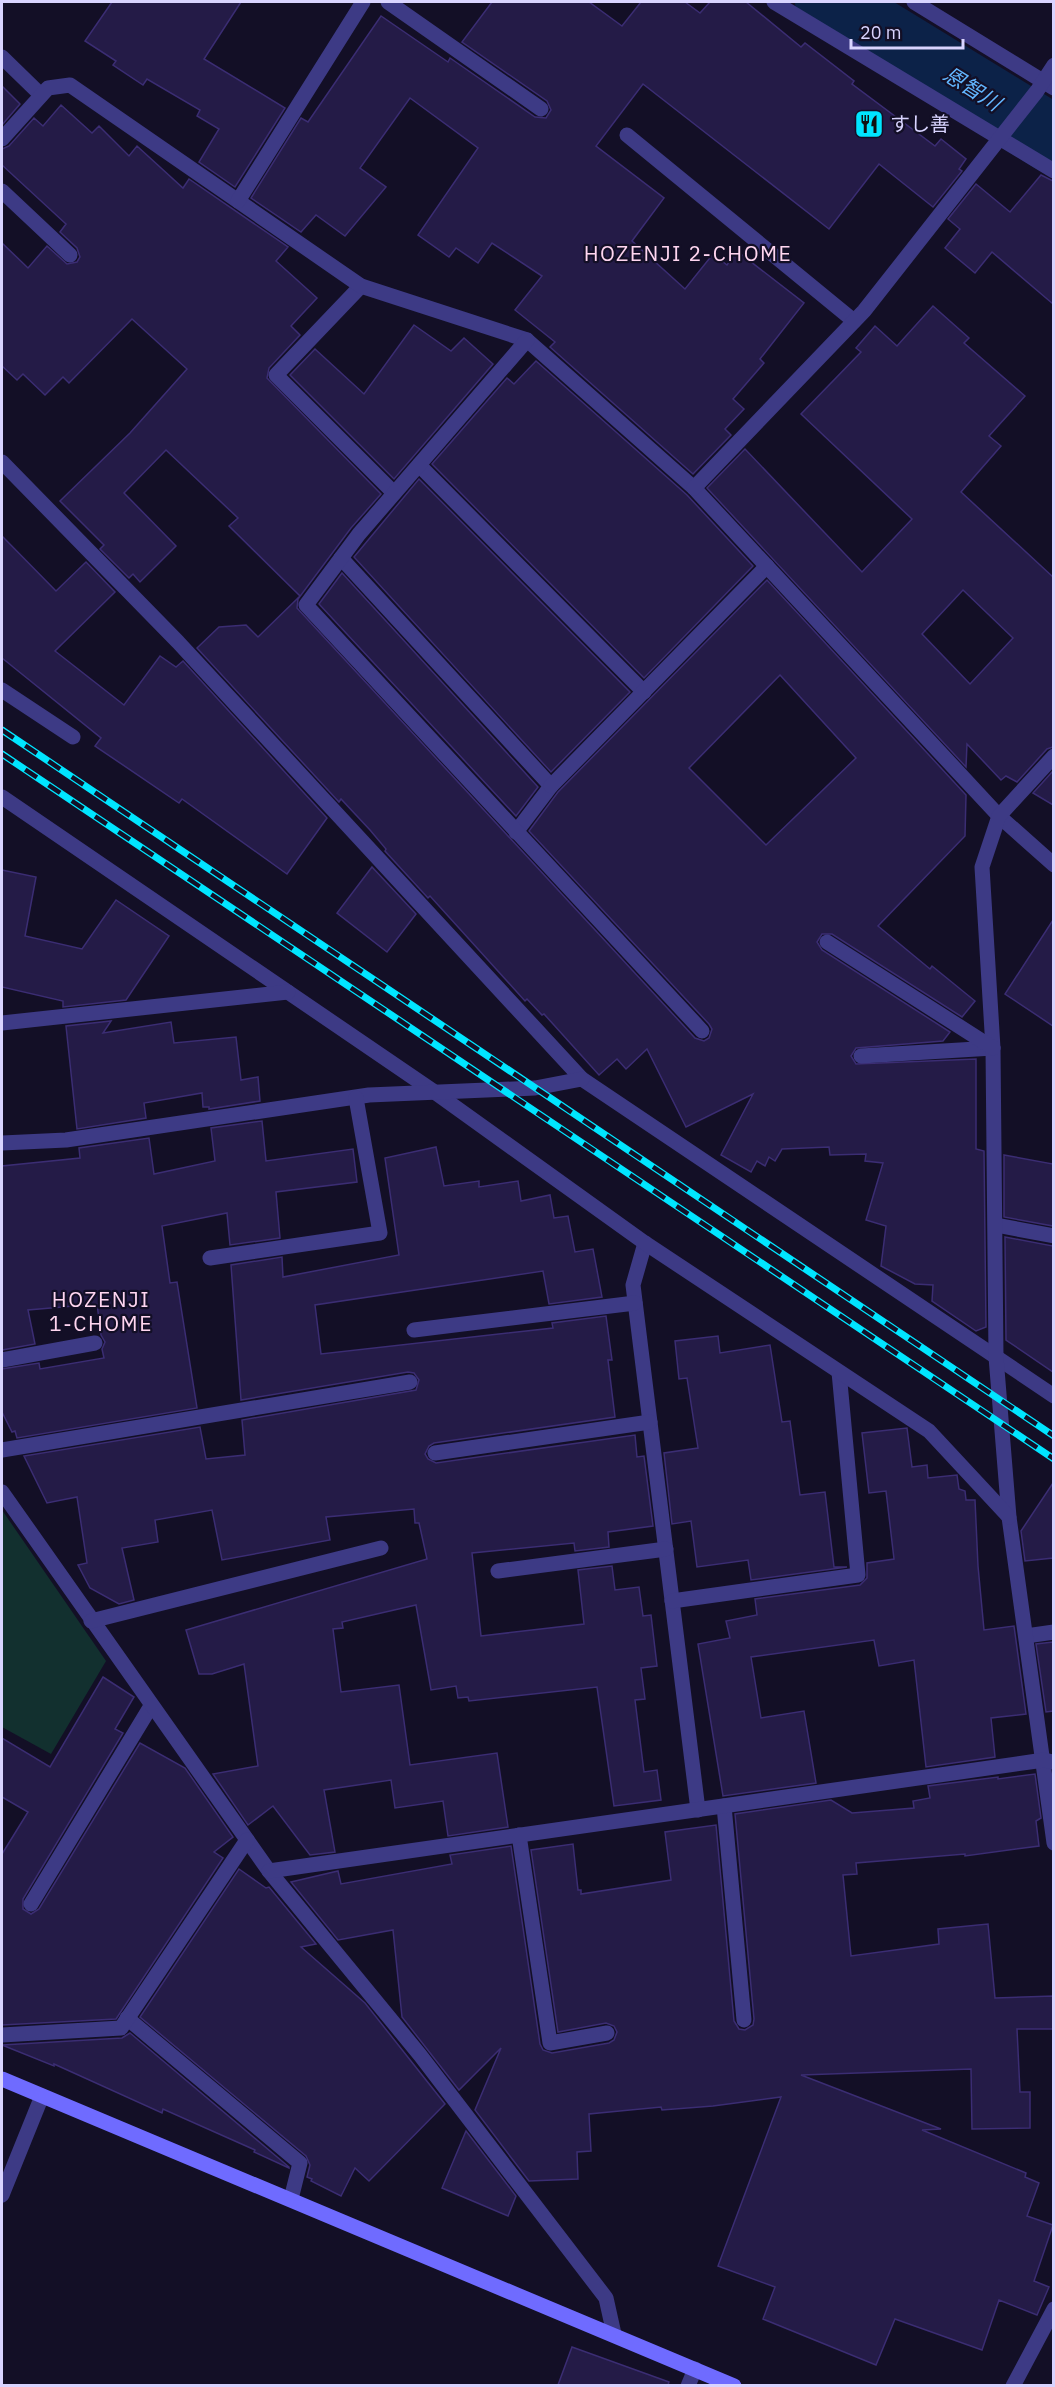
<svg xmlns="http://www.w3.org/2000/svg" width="1055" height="2387" font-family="'IBM Plex Sans','Noto Sans JP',sans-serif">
  <rect width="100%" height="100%" fill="#130f26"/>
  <path fill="#12302f" d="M2,1510L106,1661L51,1754L2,1727Z"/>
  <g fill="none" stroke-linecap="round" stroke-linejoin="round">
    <path stroke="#0c2248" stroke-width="68" d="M829,2L1054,140"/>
  </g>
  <g fill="#241b47" stroke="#3b2d73" stroke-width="1.5" fill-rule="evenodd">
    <path d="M112,2H241L204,59L285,108L235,187L199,162L219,129L197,116L200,110L147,79L143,85L113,65L116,61L85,41Z"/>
    <path d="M492,2H589L622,26L641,2H685L700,13L710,2H746L801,47L805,43L854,81L852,84L935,146L941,139L966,159L959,169L962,171L933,207L879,164L829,229L643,84L596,146L664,198L632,241L685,289L713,254L727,265L737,251L804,303L760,359L764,363L733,399L744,409L725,429L731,435L693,474L550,347L555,342L515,310L542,276L492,243L478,263L456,248L449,257L418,235L478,148L410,98L360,168L386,187L345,236L316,215L301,232L251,198L301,118L308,122L381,16L448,62L450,58L535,117L546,118L551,110L547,101L462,42Z"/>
    <path d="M2,86L20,104L2,125Z"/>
    <path d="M61,105L92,133L99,126L129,156L137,146L183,188L189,179L288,247L276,261L317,298L291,326L300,335L269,368L267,378L381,494L351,528L298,599L297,608L695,1038L704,1041L709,1038L712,1029L709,1024L529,831L558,792L767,580L966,795L965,836L878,926L930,969L932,966L975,1001L962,1017L832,934H822L817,942L822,950L950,1032L943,1041L856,1048L851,1056L856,1064L976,1059V1149L984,1151L986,1327L976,1331L932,1301L933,1285L915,1284L881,1266L886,1226L866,1220L883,1163L865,1161L866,1154L830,1155L829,1147L782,1149L775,1161L769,1157L765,1166L757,1161L751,1172L721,1155L753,1094L686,1127L647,1049L626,1069L617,1059L599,1075L544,1014L542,1015L527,999L525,1001L430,896L428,898L385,851L386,849L370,830L341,799L339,802L197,648L219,627L246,625L258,637L300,596L229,526L238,518L166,450L124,493L176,546L140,582L133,574L129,578L100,549L104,545L60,501L130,433L187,369L132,319L69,383L63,377L45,395L23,374L17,380L2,366V243L28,268L47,246L67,264L77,262L80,257L77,248L60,232L66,224L2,165V149L9,146L34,118L43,126ZM780,675L856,758L766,845L689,768Z"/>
    <path d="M1041,175L1053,181V304L992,252L975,273L945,248L960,229L948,219L976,184L1010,212Z"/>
    <path d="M933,306L969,338L964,343L1025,396L989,436L1001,446L961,492L1053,577V747L1047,749L1017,782L1006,776L1001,780L967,744L966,767L707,488L745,449L862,572L912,519L801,414L861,352L856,348L875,326L897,346ZM963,590L1013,638L970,684L922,634Z"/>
    <path d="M414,325L451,351L464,338L493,364L394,479L290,375L315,349L364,394Z"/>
    <path d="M536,361L687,495L753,566L644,678L432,464L507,378L514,384Z"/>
    <path d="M419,479L630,692L551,772L354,557Z"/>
    <path d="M2,536L56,591L86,562L115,592L55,651L124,705L160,656L176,667L183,661L327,818L287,874L182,799L179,803L95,746L101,738L2,658Z"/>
    <path d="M342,573L538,787L516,816L319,604Z"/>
    <path d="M1053,771V805L1033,793Z"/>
    <path d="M372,867L416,914L387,952L337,913Z"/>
    <path d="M2,870L36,877L25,936L82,949L116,900L169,936L126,1000L63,1007V1001L2,987Z"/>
    <path d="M1053,920V1026L1005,994Z"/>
    <path d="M111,1021L103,1033L171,1022L174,1043L236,1037L241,1080L258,1077L260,1101L209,1109V1107H203L202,1093L144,1103L146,1118L77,1129L66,1026Z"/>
    <path d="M262,1121L266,1161L353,1149L357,1182L276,1192L280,1238L230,1245L227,1213L162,1226L170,1283L177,1282L197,1408L17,1438L15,1431L12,1432L2,1412V1369L39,1363L40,1369L104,1358L102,1349L105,1342L101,1335L97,1304L28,1310L35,1344L2,1350V1166L80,1158L79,1148L149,1138L154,1174L215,1161L211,1128Z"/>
    <path d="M436,1147L444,1186L479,1181V1187L518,1181L521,1201L550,1195L554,1218L568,1216L575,1252L593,1249L602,1297L549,1304L543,1271L315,1305L321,1354L553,1328L552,1323L606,1316L612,1360H608L615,1417L434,1443L429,1446L425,1454L428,1459L436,1463L635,1435L637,1457L644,1456L653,1526L608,1532L609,1547L575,1551L574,1543L472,1553L481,1636L584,1624L578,1570L612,1566L615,1590L639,1587L643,1616L651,1615L657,1666L641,1668L645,1699L635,1700L644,1772L657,1770L661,1800L614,1806L597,1687L469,1701L468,1697L458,1698L456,1686L431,1690L416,1605L342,1622L343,1628L333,1629L341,1692L399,1685L410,1765L497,1753L508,1827L448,1836L443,1801L395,1808L391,1780L324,1790L335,1852L310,1855L273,1806L248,1825L213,1774L258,1766L244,1664L212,1674H199L186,1630L427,1559L419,1523H415L414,1509L326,1517L330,1540L222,1560L212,1510L155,1520L158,1542L122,1548L134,1600L119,1604L90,1588L78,1565L87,1563L77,1497L47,1503L24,1456L200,1427L206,1459L245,1455L242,1420L416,1390L419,1380L414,1373L408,1372L241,1400L231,1265L282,1257L283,1277L399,1255L385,1158Z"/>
    <path d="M1004,1155L1053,1164V1226L1004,1217Z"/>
    <path d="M1005,1237L1053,1246V1372L1006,1340Z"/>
    <path d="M718,1336L720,1353L770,1345L782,1422L790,1421L800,1495L825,1492L834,1567H847L751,1580L748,1560L697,1567L691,1521L672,1524L664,1453L698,1448L687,1378L679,1379L675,1341Z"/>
    <path d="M907,1428L912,1467L927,1465L928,1478L957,1475L959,1489L965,1491L966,1500H975L978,1566L984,1630L1014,1626L1026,1714L991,1718L995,1757L926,1767L914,1660L879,1666L874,1640L751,1657L761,1718L804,1711L816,1783L723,1796L698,1644L730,1638L726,1621L757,1615L755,1599L860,1585L867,1578V1563L894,1559L886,1491L869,1493L862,1433Z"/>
    <path d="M1053,1483V1558L1025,1561L1021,1531Z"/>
    <path d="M1053,1642V1711L1046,1712L1036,1644Z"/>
    <path d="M103,1677L134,1697L115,1729L123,1733L23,1899V1909L31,1914L39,1909L140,1743L185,1768L233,1837L214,1852L223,1858L116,2019L2,2025V1854L28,1812L2,1797V1738L50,1767Z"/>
    <path d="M1035,1774L1041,1818L1036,1821L1039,1846L965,1856V1854L856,1863L857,1874L843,1875L851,1956L939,1944L938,1929L988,1924L995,1998L1053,1996V2029H1017L1020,2092H1030V2128L972,2129L971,2069L801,2075L941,2129L922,2130L1026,2173L1025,2177L1039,2183L1027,2216L1053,2225L1034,2281L1049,2287L1037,2315L999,2300L982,2350L895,2319L876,2365L763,2319L775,2287L718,2266L781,2097L713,2106L662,2110L661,2107L589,2114L591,2151L577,2152L578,2179L529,2181L475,2110L501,2048L459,2090L402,2017L393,1930L338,1940L291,1882L338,1871L341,1884L452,1864L450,1855L511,1846L540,2044L543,2050L552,2053L609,2043L614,2040L617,2032L614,2026L606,2023L558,2032L531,1850L573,1844L578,1890H581V1894L671,1880L665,1832L716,1825L734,2021L739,2029L745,2030L753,2025L754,2019L735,1814L831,1800L852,1813L914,1808L913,1801L930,1798L928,1786L998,1777V1779Z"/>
    <path d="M239,1869L266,1888L269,1887L316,1944L301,1947L365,2003L445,2104L369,2181L355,2168L341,2196L311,2181L312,2179L307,2177L310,2165L306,2156L140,2017Z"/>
    <path d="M130,2033L289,2167V2168L254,2152L255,2150L163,2109L162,2113L54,2064V2066L2,2045L122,2038Z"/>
    <path d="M466,2131L516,2196L508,2216L442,2188Z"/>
    <path d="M572,2347L669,2382L668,2385H558Z"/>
  </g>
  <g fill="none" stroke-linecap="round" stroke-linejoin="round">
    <g stroke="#3d3a85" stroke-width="15">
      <path d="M388,2L541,109"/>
      <path d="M627,135L854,321"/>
      <path d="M2,191L70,255"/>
      <path d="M361,286L276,375L394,493"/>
      <path d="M419,465L644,692"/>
      <path d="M341,558L551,786L516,832"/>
      <path d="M551,786L767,566"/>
      <path d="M861,1056L993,1048"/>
      <path d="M996,1225L1054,1236"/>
      <path d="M645,1243L633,1285L698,1810"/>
      <path d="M414,1330L635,1303"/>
      <path d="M2,1360L95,1343"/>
      <path d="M435,1453L650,1422"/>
      <path d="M498,1571L666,1549"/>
      <path d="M672,1601L858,1575L839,1372"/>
      <path d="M1026,1636L1054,1632"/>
      <path d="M724,1806L744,2020"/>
      <path d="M31,1904L151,1706"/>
      <path d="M2,2195L42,2096"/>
    </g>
    <g stroke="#3d3a85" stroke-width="15">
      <path d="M774,2L1054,171"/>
      <path d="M914,2L1054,88"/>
      <path d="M2,57L41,95"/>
      <path d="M2,139L48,88L70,85L361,286L527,340L694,488L999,816L1054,865"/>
      <path d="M238,201L363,2"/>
      <path d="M527,340L359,534L306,605L702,1031"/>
      <path d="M2,462L178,642L582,1079L1054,1396"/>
      <path d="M694,488L864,311L1037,91L1054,65"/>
      <path d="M2,690L73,737"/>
      <path d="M1054,756L999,816L982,867L993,1048L996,1357L1009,1517L1054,1843"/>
      <path d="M2,797L433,1091L645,1243L929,1431L1009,1517"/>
      <path d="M827,942L993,1048"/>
      <path d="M2,1023L288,992"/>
      <path d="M2,1143L66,1140L369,1095L535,1088L582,1079"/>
      <path d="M210,1258L380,1233L356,1098"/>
      <path d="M2,1450L410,1382"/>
      <path d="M2,1492L269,1871L420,2055L606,2298L614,2334"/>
      <path d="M91,1621L381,1548"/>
      <path d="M519,1835L550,2043L607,2033"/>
      <path d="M269,1871L1044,1760L1053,1762"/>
      <path d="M127,2018L300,2163L291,2199"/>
      <path d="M2,2035L121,2028L247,1840"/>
      <path d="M688,2386L695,2369"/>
      <path d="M1013,2386L1054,2309"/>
    </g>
    <path stroke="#6f6bff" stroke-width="15" d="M2,2079L734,2386"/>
    <g stroke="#00e5ff" stroke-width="7">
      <g id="rail">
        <path d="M2,730L1054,1436"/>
        <path d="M2,754L1054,1459"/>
      </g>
    </g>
    <use href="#rail" stroke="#130f26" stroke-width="4.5" stroke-dasharray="14" stroke-linecap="butt"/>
  </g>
  <defs>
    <g id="restaurant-square" transform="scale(1.5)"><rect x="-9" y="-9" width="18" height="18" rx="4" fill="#00e5ff" stroke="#130f26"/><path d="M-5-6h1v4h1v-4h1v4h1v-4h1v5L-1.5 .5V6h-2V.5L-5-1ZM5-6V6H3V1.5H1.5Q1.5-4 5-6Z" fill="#111"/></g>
  </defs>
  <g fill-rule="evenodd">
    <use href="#restaurant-square" x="869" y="124"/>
  </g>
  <g text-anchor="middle" stroke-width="4.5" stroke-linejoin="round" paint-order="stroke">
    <g font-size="20" fill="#d9d4ff" stroke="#130f26" text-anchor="start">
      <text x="890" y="131">すし善</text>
    </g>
    <g font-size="21" font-style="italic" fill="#62b6ff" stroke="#130f26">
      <text transform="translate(972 89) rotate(32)" y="7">恩智川</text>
    </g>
    <g font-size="21" letter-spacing="1.5" fill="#ffd6f0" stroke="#130f26">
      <text x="688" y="261">HOZENJI 2-CHOME</text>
      <text x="101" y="1307">HOZENJI<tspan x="101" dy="24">1-CHOME</tspan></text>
    </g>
  </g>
  <rect width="1055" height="2387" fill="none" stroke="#d9d4ff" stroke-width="6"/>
  <path d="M851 39v9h112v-9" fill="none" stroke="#d9d4ff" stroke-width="3"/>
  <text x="860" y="39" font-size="18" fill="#d9d4ff" stroke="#130f26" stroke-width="4.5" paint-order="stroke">20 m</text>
</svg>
